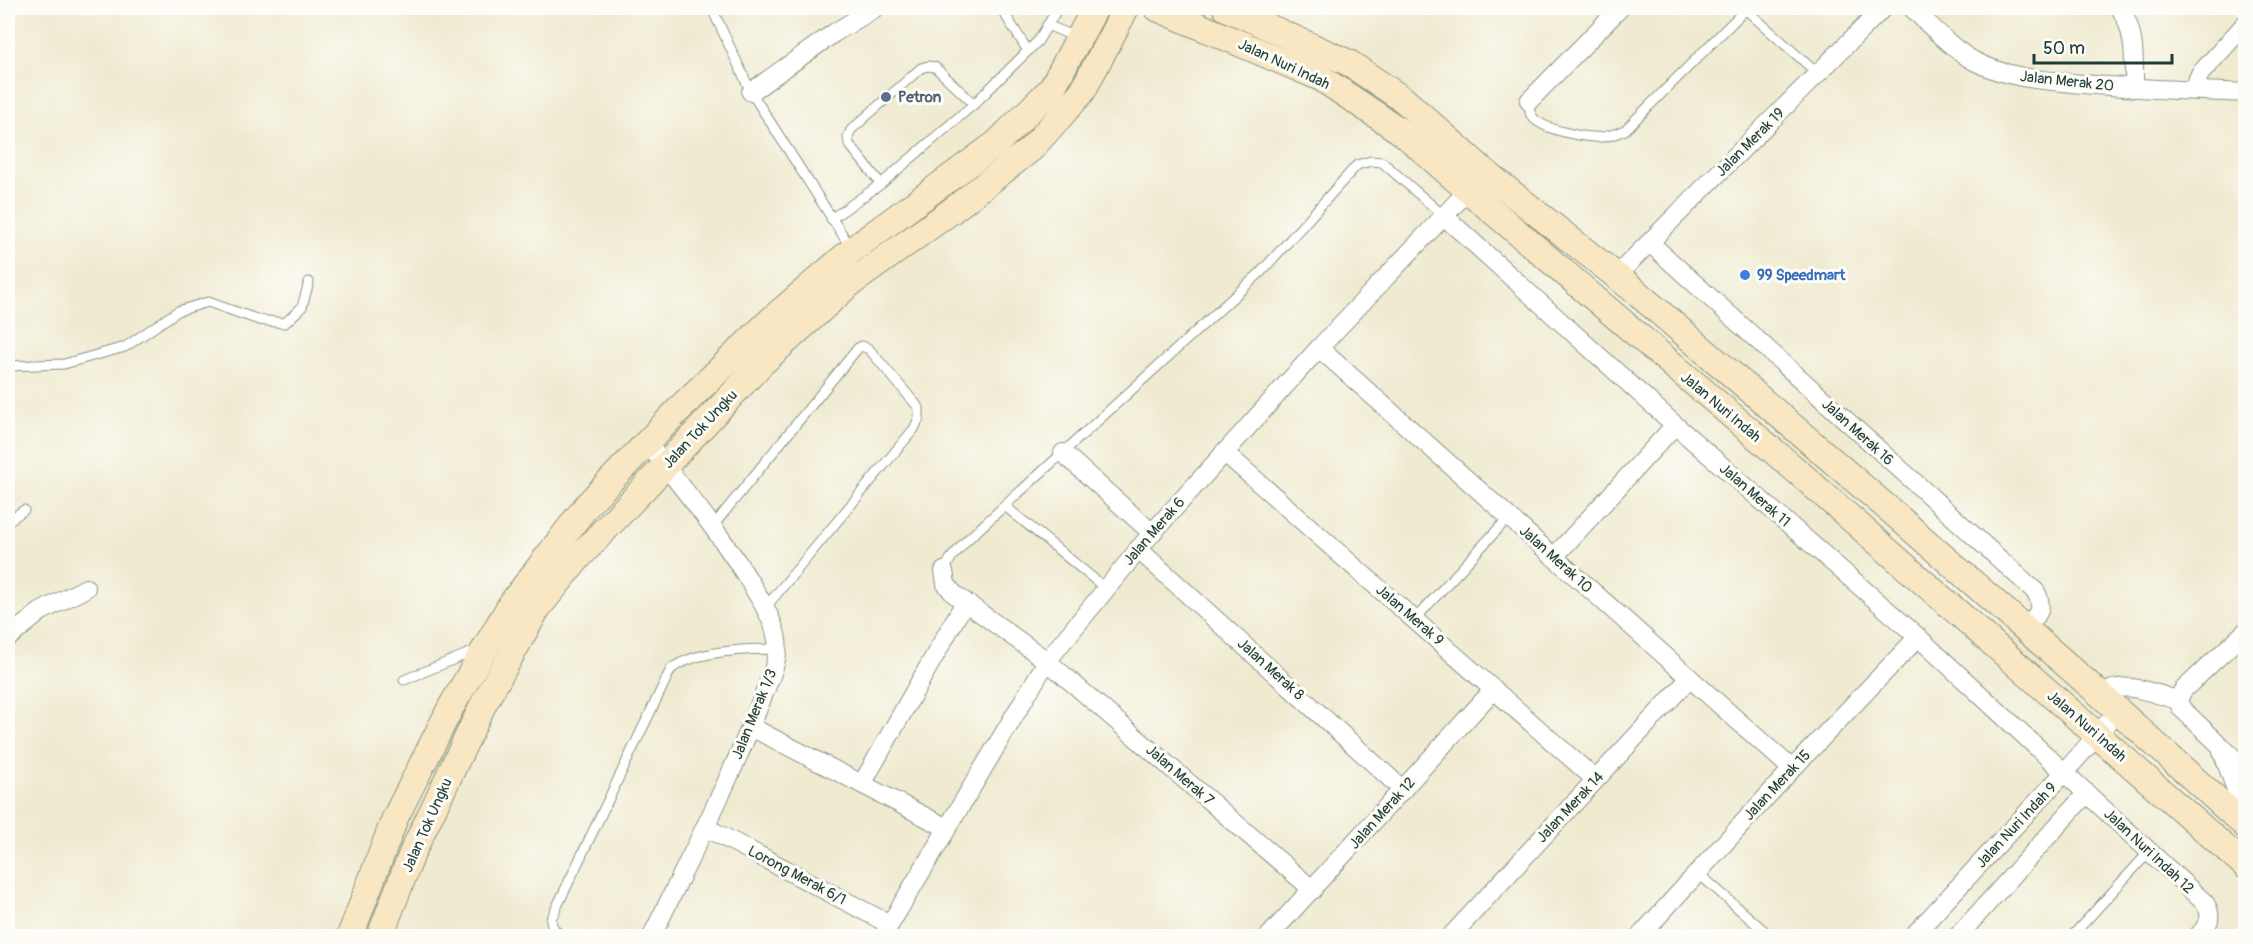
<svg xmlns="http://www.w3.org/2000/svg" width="2253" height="944" font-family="Pangolin,sans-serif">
  <rect width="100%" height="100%" fill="#fdfcf7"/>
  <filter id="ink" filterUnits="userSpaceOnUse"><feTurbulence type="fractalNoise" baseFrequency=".0167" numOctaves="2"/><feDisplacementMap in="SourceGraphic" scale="12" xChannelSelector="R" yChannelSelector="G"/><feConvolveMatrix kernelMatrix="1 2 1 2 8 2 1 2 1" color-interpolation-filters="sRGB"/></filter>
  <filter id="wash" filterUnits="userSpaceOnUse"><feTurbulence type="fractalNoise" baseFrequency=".008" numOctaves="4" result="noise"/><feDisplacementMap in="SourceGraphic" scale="24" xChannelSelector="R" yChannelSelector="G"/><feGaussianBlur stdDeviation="1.35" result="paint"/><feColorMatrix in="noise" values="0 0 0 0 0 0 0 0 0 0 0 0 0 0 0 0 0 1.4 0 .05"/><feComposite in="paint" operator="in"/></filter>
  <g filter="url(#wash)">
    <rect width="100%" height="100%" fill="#efead0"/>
  </g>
  <g filter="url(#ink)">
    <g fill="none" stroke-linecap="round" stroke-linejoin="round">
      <g stroke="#879482" stroke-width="11">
        <g id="lane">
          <path d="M1001,8L1028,51"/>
          <path d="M1744,8L1818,74"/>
          <path d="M715,15L751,92L851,248"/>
          <path d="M1047,25L1078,38"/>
          <path d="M1529,101C1530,106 1529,111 1531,115C1540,130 1586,138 1602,137C1611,136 1617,133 1625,130L1747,8"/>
          <path d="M881,184L849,144L848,137L851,130L921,68L928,66L935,67L974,104"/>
          <path d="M831,219L881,184L974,104L1038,41L1058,8"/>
          <path d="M8,366L64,364L125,347L178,311L208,302L259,320L285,323L302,307L309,282"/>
          <path d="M1005,506L1105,588"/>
          <path d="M8,521L24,510"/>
          <path d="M713,526L858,348L862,346L869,349L919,408V418L914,429L765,608"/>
          <path d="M944,571L951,558L967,540L1261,272L1357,165L1371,161L1382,162L1445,217"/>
          <path d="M1415,619L1509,517"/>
          <path d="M404,680L477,650"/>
          <path d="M1698,873L1770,936"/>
          <path d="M565,936C556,932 552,930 551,919L671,669C695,650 748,649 777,649"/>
          <path d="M2072,936L2149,852"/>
        </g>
      </g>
      <g stroke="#879482" stroke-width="20">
        <g id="street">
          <path d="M1912,8C1931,26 1951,48 1974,61C2005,77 2038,80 2072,83C2129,89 2188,90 2246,93"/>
          <path d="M2120,8C2136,32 2134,60 2134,88"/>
          <path d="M2193,90L2200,74L2246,23"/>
          <path d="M751,92L834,33L875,8"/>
          <path d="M1529,101L1620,8"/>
          <path d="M1445,217L1675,425L1918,637L2205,903C2214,918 2208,925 2198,936"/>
          <path d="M1650,243L2036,592C2045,610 2037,615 2025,629"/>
          <path d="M1616,276L1883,8"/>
          <path d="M1319,348L1792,769"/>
          <path d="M647,443C686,492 726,540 757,594C765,607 775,624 777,640C780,660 768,682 761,701C730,781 689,859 652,936"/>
          <path d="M1224,452L1595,779"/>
          <path d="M1063,453L1152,533"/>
          <path d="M1138,549L1403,790"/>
          <path d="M1554,557L1675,425"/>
          <path d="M944,571L946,584L954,594L1047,661L1313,890"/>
          <path d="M2246,631L2183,690L2178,700L2181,708L2246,770"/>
          <path d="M8,638L40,612L86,588"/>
          <path d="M2102,696C2119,677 2157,695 2178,700"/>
          <path d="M751,727L947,828"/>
          <path d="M2222,751L2246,818"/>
          <path d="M862,784L965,602"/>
          <path d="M705,827L889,924"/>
          <path d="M883,936L1047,661L1152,533L1319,348L1476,182"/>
          <path d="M1269,936L1494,689"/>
          <path d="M1451,936L1690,678"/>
          <path d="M1640,936L1792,769L1918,637"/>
          <path d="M1913,936L2064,773L2118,711"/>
          <path d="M1958,936L2086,794"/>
        </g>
      </g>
      <g stroke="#879482" stroke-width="28">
        <g id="secondary">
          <path d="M1157,8L1321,78L1403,133L1469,191L1798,472L2246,866"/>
          <path d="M1226,8L1349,63L1404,100L1485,172L1629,286L1891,511L2102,696L2246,826"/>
          <path d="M350,936L395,818L451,707L511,604L588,504L687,401L772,319L852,250L997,143L1052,88L1095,8"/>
          <path d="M380,936L413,851L483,705L537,609L579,557L763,362L847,286L950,212L1031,149L1082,92L1126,8"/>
        </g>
      </g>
      <use href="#lane" stroke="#fff" stroke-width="9"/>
      <use href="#street" stroke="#fff" stroke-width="18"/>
      <use href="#secondary" stroke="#f9e7c3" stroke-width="26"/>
    </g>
  </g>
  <circle fill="#5c6f8a" stroke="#fdfcf7" stroke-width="2" cx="886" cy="97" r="6"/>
  <circle fill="#3f7fe0" stroke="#fdfcf7" stroke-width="2" cx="1745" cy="275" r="6"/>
  <g text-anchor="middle" stroke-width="6" stroke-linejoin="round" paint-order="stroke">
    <g font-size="15" fill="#1f3d34" stroke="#fdfcf7">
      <text transform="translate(1284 64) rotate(25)" y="5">Jalan Nuri Indah</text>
      <text transform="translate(2067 81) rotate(6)" y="5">Jalan Merak 20</text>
      <text transform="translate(1750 142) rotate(-45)" y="5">Jalan Merak 19</text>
      <text transform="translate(1721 407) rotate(40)" y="5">Jalan Nuri Indah</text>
      <text transform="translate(700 429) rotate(-47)" y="5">Jalan Tok Ungku</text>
      <text transform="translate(1858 432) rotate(42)" y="5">Jalan Merak 16</text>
      <text transform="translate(1755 495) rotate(41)" y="5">Jalan Merak 11</text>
      <text transform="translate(1154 531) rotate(-49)" y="5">Jalan Merak 6</text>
      <text transform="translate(1556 559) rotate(42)" y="5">Jalan Merak 10</text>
      <text transform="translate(1410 615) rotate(41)" y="5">Jalan Merak 9</text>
      <text transform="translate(1271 669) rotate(42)" y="5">Jalan Merak 8</text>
      <text transform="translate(754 714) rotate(-68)" y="5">Jalan Merak 1/3</text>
      <text transform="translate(2087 726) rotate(41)" y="5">Jalan Nuri Indah</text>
      <text transform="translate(1180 775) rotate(41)" y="5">Jalan Merak 7</text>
      <text transform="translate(1777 785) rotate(-47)" y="5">Jalan Merak 15</text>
      <text transform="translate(1570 807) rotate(-47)" y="5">Jalan Merak 14</text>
      <text transform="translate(1382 813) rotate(-48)" y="5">Jalan Merak 12</text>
      <text transform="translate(427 825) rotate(-66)" y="5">Jalan Tok Ungku</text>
      <text transform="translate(2016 825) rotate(-47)" y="5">Jalan Nuri Indah 9</text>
      <text transform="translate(2149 851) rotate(43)" y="5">Jalan Nuri Indah 12</text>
      <text transform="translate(797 875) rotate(28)" y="5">Lorong Merak 6/1</text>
    </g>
    <g font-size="15" font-weight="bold" fill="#4e5e75" stroke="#fdfcf7" text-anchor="start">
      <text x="898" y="102">Petron</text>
    </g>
    <g font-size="15" font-weight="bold" fill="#366cbe" stroke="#fdfcf7" text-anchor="start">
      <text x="1757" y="280">99 Speedmart</text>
    </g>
  </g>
  <rect width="2253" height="944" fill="none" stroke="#fdfcf7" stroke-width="30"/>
  <path d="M2034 54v9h138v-9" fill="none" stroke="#1f3d34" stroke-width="3"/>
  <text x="2043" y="54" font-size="18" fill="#1f3d34" stroke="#fdfcf7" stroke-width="4.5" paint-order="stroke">50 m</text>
</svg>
